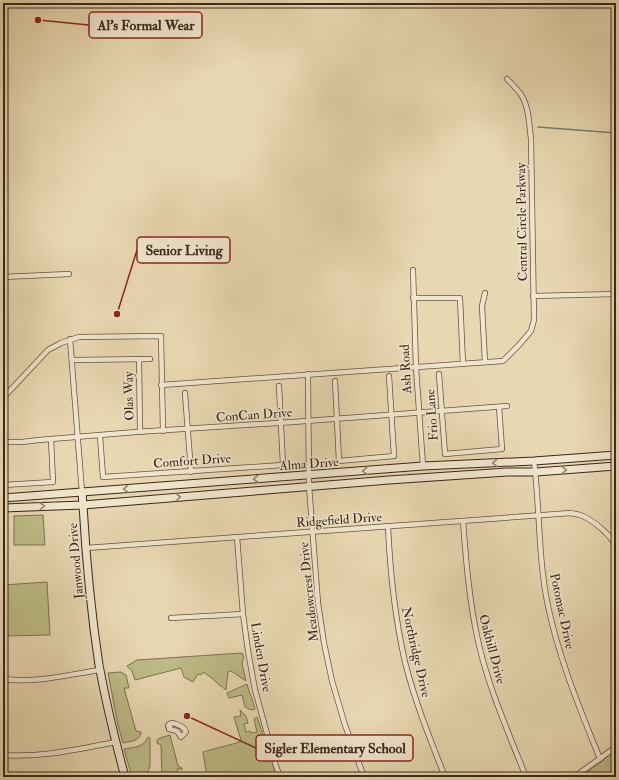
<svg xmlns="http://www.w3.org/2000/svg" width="619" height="780" font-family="'IM FELL Double Pica',serif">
  <rect width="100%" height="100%" fill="#e8d8b2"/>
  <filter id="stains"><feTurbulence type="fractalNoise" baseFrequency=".005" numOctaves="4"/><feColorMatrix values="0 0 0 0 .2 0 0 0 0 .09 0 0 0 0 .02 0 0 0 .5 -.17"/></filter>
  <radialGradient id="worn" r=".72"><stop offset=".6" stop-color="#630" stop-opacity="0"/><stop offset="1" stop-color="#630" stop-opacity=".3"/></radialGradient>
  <g fill="#bdbc87" stroke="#7c7252">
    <path d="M43,515L45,545H14V516Z"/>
    <path d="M47,582L50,635L3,636V585Z"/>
    <path d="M242,653L244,657L242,663L246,681L231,671L228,672L226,690L221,686H220C215,681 211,677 203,672L201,675L198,674L193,682L184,677L181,668L135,680L132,671L127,666L137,660Z"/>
    <path d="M121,672L126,675L129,688H124L136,731L141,732V734C138,742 130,741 123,743L118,725L108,673Z"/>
    <path d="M247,684C249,693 253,700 255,709C251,711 249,709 245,707L242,695L229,698L227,693Z"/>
    <path d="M240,710L246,716L248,723L244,724L246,732L250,731L251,733L257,732L254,719L257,717L277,777H207L203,752L240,742L241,740L234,717L241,716Z"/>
    <path d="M170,735L178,766L182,768V770L178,768L176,777H162L161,745L157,743V740L160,738Z"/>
    <path d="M148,737L150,738V766L146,777H132L124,749C134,747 143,748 148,737Z"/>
    <path d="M616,749V777H580L601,762Z"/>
  </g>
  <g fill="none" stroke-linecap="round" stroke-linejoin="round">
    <path stroke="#737f71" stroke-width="1.5" d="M538,127L616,133"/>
    <g stroke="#675343" stroke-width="6">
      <g id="street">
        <path d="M413,270L416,368L423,466"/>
        <path d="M3,277L69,274"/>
        <path d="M485,293L482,306L485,362"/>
        <path d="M533,296L616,294"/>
        <path d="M413,298H460L463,364"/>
        <path d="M70,339L82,492"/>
        <path d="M139,359L140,432"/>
        <path d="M72,360L150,359"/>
        <path d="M308,374L309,486L318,603L324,643L332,681L345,725L364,777"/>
        <path d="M439,374L445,454L502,449L499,407"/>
        <path d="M335,381L339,461L394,456L389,376"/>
        <path d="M161,385L503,361L519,345L531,331L534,320L531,139C529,123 529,106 520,93C516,88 511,83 507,79"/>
        <path d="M185,393L191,472"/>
        <path d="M3,398L48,350L61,343L79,337L161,336L163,431"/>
        <path d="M100,436L103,477L283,465L279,386"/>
        <path d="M3,442H22L39,440L136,432L293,422L507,406"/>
        <path d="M534,461C540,509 538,559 548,606C559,659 580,709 600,759"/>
        <path d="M3,485L53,482L51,439"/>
        <path d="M463,521C466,560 469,598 477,636C487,685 508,731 526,777"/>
        <path d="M388,526C390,572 395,618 405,662C415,702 430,739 445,777"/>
        <path d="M237,537L243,614L248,651L255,690L276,766L280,777"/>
        <path d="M86,548L571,513C574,514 577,514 580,515C592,519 613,536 616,548"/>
        <path d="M171,618L243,614"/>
        <path d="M3,679C33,683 63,676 93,671L100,670"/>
        <path d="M173,723C178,725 184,726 186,732L181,737L177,731L169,729L170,727L168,726L169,725V724Z"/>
        <path d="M3,755C41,758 79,749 116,742"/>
        <path d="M574,777L616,747"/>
      </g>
    </g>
    <g stroke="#3c271e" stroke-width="9">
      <g id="secondary">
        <path d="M82,492L83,505C86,558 91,612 99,665C106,703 115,740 125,777"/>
        <path d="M3,498L423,466L534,461L616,455"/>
        <path d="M3,508L83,505L389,480L507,472H536L616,466"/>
      </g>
    </g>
    <use href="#street" stroke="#f0e6cd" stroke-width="4.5"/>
    <use href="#secondary" stroke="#f0e6cd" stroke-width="7"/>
  </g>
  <defs><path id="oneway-chevron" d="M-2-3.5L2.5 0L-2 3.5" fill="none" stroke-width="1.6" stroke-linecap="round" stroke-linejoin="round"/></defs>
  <g stroke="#968676">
    <use href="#oneway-chevron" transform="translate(495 463) rotate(177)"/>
    <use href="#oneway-chevron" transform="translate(564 470) rotate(-4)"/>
    <use href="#oneway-chevron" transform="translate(365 471) rotate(176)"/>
    <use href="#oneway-chevron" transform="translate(256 479) rotate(176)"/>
    <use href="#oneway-chevron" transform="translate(126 489) rotate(176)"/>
    <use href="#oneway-chevron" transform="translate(178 497) rotate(-5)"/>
    <use href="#oneway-chevron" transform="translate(42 506) rotate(-2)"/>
  </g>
  <g text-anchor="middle" stroke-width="3" stroke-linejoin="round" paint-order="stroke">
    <g font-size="13" fill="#3c271e" stroke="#f0e6cd">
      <text transform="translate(521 222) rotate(-91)" y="5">Central Circle Parkway</text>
      <text transform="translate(405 369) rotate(-93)" y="5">Ash Road</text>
      <text transform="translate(128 396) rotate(-91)" y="5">Olas Way</text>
      <text transform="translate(254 414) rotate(-4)" y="5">ConCan Drive</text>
      <text transform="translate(431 415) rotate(-94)" y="5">Frio Lane</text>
      <text transform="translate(192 460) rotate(-4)" y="5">Comfort Drive</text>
      <text transform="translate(309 463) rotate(-4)" y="5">Alma Drive</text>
      <text transform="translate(339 519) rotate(-4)" y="5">Ridgefield Drive</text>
      <text transform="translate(75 561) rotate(-95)" y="5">Janwood Drive</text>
      <text transform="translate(308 592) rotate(-96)" y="5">Meadowcrest Drive</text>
      <text transform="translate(563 611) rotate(78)" y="5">Potomac Drive</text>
      <text transform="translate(493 649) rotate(75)" y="5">Oakhill Drive</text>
      <text transform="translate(417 652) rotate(77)" y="5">Northridge Drive</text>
      <text transform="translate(262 657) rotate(80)" y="5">Linden Drive</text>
    </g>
  </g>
  <path fill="none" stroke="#8f2418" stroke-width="1.5" d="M38 20L89 25M117 314L137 250M187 716L256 748"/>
  <g fill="#8f2418" stroke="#f0e6cd" stroke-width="1.5">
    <circle cx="38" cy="20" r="4"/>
    <circle cx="117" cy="314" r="4"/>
    <circle cx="187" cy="716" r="4"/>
  </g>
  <g fill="#f0e6cd" stroke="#8f2418" stroke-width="1.5">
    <rect x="89" y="12" width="113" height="26" rx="4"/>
    <rect x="137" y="237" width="93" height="26" rx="4"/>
    <rect x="256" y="735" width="157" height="26" rx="4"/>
  </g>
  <g font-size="14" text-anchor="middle" font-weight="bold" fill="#3c271e">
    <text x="146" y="30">Al's Formal Wear</text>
    <text x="184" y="255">Senior Living</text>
    <text x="335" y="753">Sigler Elementary School</text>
  </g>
  <rect width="619" height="780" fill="none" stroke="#e8d8b2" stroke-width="16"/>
  <rect x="4" y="4" width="611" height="772" fill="none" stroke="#3c271e" stroke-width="2"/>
  <rect x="8" y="8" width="603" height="764" fill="none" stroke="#3c271e"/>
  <rect width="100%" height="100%" filter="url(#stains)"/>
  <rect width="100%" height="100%" fill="url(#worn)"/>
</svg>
